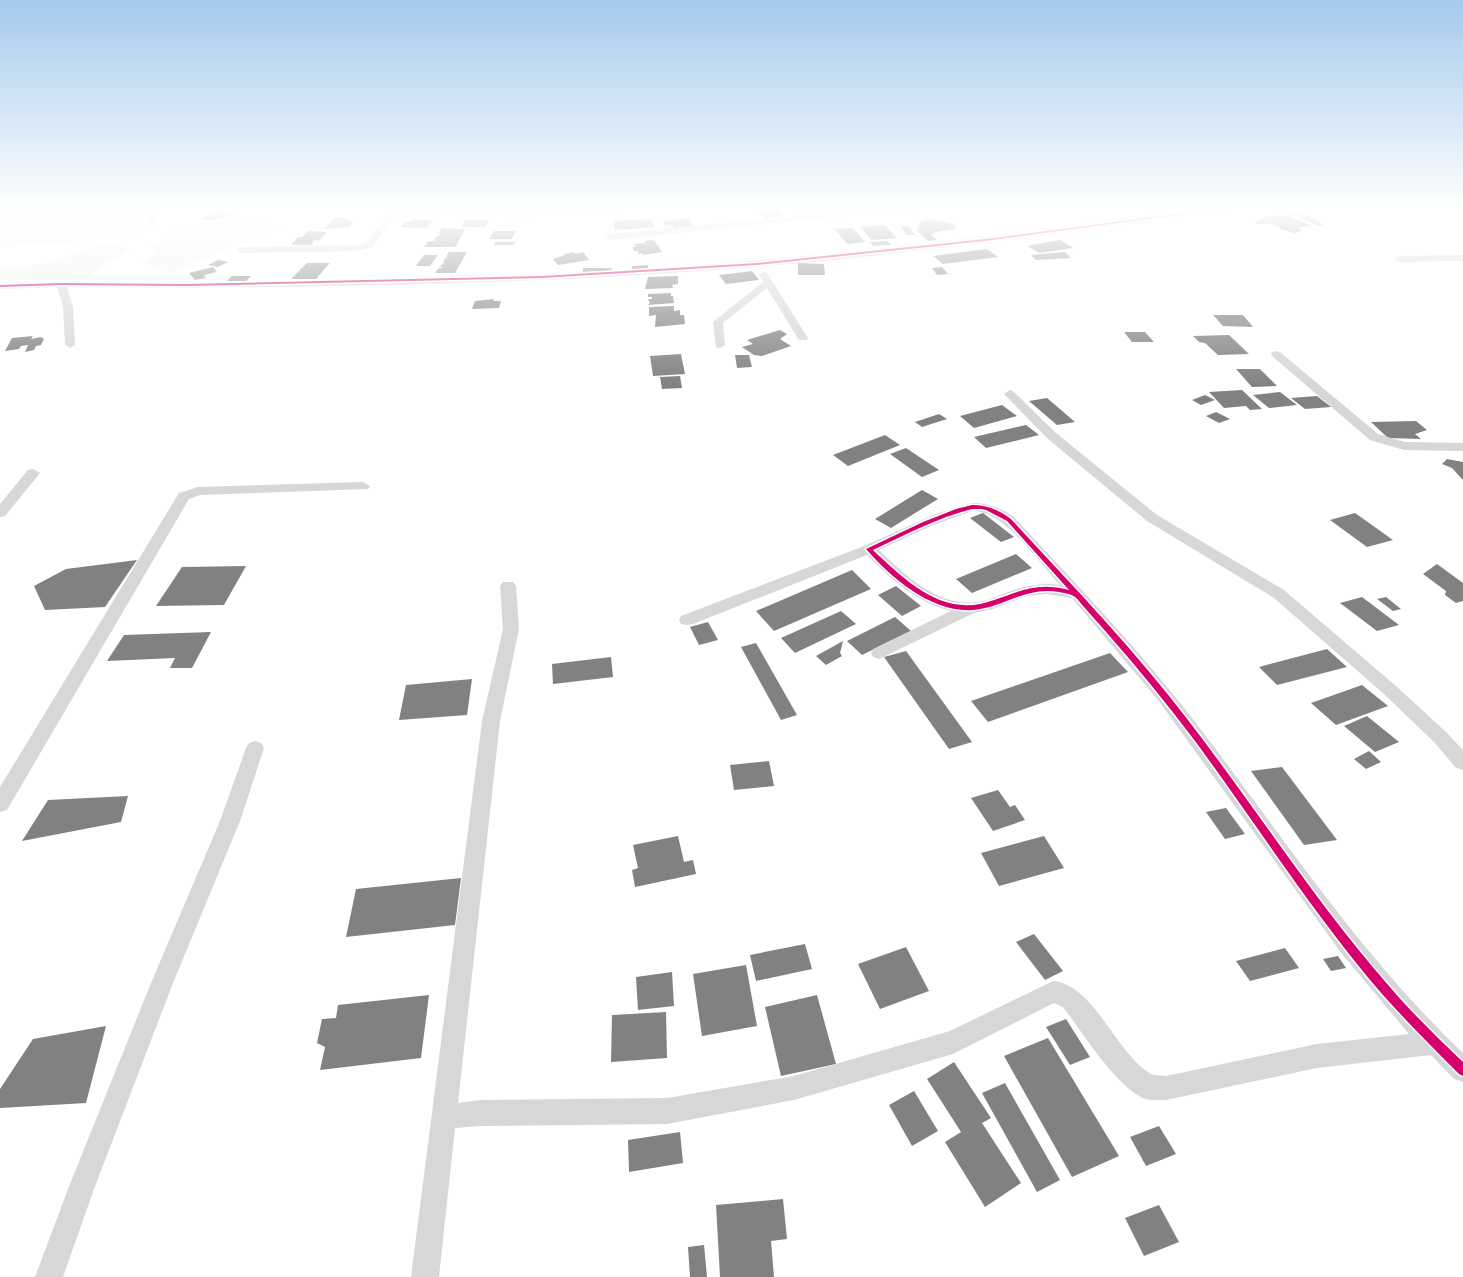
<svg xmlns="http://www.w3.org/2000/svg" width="1463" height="1277" font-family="Karla,sans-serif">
  <rect width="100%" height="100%" fill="#fff"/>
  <g fill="#f1f5ed">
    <path d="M0,207H141V237L0,247Z"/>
    <path d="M229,218L286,226L168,273L142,262L158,252L150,246L184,226L206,225Z"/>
    <path d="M119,244L130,250L109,262L86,278L0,280V269L54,262L94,245Z"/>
  </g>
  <g fill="#818181">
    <path d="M778,207L784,216L764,218L758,208Z"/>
    <path d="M218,211H225L239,212L215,220L202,219Z"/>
    <path d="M1293,212H1300L1315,219L1324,226L1316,225L1299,217L1287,213Z"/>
    <path d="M1281,215L1291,217L1311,226L1299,227L1301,231L1294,233L1283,230L1273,224H1254L1264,217Z"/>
    <path d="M335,218H348L349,221H354L349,227L324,229Z"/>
    <path d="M689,218L693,226L674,228L672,225L665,226L663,221Z"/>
    <path d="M651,219L654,227L615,230L613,221Z"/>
    <path d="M932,219L954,224L956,229L936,232L931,235L937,240L928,241L917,231L921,221Z"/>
    <path d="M412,220H433L426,228L401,227L405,222H410Z"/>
    <path d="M465,220H490L485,227H461Z"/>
    <path d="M885,225L897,238L872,240L860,227Z"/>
    <path d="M900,226H908L915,235H907Z"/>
    <path d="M442,228L465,229L455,247H424L428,241H436L434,240L437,236L442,234L438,233Z"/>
    <path d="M853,228L865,242L847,244L835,229Z"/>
    <path d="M308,231L327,232L319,241L315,240L311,245H291L298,237H302Z"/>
    <path d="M494,231H516L512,239H489Z"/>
    <path d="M652,240L655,241L662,252L643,255L642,253L638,254V251H634L632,247H636L634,244L646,243L644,241Z"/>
    <path d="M1060,240L1073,248L1040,253L1027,246Z"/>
    <path d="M888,241L891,245L873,246L870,242Z"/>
    <path d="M495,242H515L513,245H494Z"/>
    <path d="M987,249L998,257L943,264L933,256Z"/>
    <path d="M449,252H467L455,273H435L438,269L443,267H439L445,262H443L445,258H448L446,257Z"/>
    <path d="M574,252L575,254L583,252L589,260L558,265L553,259L565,255L564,254Z"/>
    <path d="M1065,252L1071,258L1036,260L1031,255Z"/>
    <path d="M424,255H438L430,266H416Z"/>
    <path d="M218,260L228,262L218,267L208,265Z"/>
    <path d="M307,263H330L316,279H291Z"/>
    <path d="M798,263L824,264L825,275H798Z"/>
    <path d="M648,265V270H632V266Z"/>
    <path d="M213,267L217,272L204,275L206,278L195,280L189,273Z"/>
    <path d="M942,267L948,274L937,275L932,268Z"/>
    <path d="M583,268H612L611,271L583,272Z"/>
    <path d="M752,271L759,280L726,284L719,275Z"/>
    <path d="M232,276H251L246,281H227Z"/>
    <path d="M678,276V284L672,285L673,288L645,289L648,277Z"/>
    <path d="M671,293V296H673L674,303L648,305L650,303L648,299H652V297H648V294Z"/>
    <path d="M494,299L493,301H501L499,308L472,309L475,301Z"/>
    <path d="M674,306V311L680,310V315H684L685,324L655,327L656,315L649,316V307Z"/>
    <path d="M1213,315H1243L1253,327L1223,326Z"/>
    <path d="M780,330L787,334L780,339L791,346L762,356L754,355L742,347L753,344L747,340Z"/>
    <path d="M1124,332H1145L1154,342H1132Z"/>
    <path d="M1229,335L1249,354L1218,355L1205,343L1199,342L1193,336Z"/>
    <path d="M33,336L31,339L41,337L44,339L41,345L36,346L34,350L25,352L28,345L21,346L19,349L5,351L12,338Z"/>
    <path d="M681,354L685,374L653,376L650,356Z"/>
    <path d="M735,355H749L752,367L737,368Z"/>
    <path d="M1236,369H1260L1277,386L1252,387Z"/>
    <path d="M680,376L682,388L662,389L660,377Z"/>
    <path d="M1242,390L1262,409L1250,410L1246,406L1224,408L1209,392Z"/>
    <path d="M1280,392L1297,405L1269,408L1253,395Z"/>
    <path d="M1205,395L1215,400L1201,405L1192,400Z"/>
    <path d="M1317,396L1331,407L1305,409L1291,398Z"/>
    <path d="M1047,398L1075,422L1057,425L1029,401Z"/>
    <path d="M1002,405L1017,416L974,428L960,416Z"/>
    <path d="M1216,412L1230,419L1219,423L1206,416Z"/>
    <path d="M939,414L947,419L922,427L915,422Z"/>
    <path d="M1416,421L1427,430L1415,434L1421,439L1388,438L1371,422Z"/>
    <path d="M1026,425L1039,435L986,448L974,437Z"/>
    <path d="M885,435L900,445L848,466L833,455Z"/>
    <path d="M906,448L939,470L922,477L890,454Z"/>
    <path d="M1447,459L1463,462V480L1452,468L1442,464Z"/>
    <path d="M922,490L938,499L891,528L875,519Z"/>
    <path d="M983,513L1014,537L1001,542L970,518Z"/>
    <path d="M1355,513L1393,540L1367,547L1330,520Z"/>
    <path d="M1016,554L1032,568L972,593L956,579Z"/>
    <path d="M137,560L105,607L45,610L34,586L66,569Z"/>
    <path d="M1437,564L1463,583V601L1456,603L1445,595L1446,591L1423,574Z"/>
    <path d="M246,566L224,605L156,606L182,567Z"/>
    <path d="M852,570L871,589L774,631L756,611Z"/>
    <path d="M896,586L921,606L902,616L878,595Z"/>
    <path d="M1362,597L1399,625L1377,631L1340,603Z"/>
    <path d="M1386,597L1401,609L1393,611L1377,599Z"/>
    <path d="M841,611L856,624L795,653L781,638Z"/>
    <path d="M895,617L911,631L862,655L847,641Z"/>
    <path d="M708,622L718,640L699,645L690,627Z"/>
    <path d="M211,632L192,668H170L175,658L107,661L124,635Z"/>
    <path d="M843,641L840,653L842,656L826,665L816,656Z"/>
    <path d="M756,643L797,715L781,720L741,647Z"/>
    <path d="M1327,649L1347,667L1277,685L1259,667Z"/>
    <path d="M906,651L972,742L949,749L884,657Z"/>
    <path d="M1110,653L1128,672L988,722L971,701Z"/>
    <path d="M611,657L613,677L553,684L552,664Z"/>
    <path d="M472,679L467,715L399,720L406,685Z"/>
    <path d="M1362,685L1388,706L1336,725L1311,703Z"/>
    <path d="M1367,716L1399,742L1375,752L1344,726Z"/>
    <path d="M1369,751L1381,762L1366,769L1354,759Z"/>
    <path d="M769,761L774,786L734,790L730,765Z"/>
    <path d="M1282,767L1337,840L1304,845L1251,771Z"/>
    <path d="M998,790L1010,807L1015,805L1025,820L993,831L971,798Z"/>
    <path d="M128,796L121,822L22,841L48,800Z"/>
    <path d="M1226,808L1245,834L1225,839L1206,812Z"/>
    <path d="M678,836L684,862L693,860L696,874L635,887L632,870L638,868L633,845Z"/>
    <path d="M1044,836L1064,868L999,886L981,853Z"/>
    <path d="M461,878L455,925L346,937L356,889Z"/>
    <path d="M1034,934L1063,971L1045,980L1016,942Z"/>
    <path d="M805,944L812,969L756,981L750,955Z"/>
    <path d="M906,947L929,991L880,1009L858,964Z"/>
    <path d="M1285,948L1299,968L1250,981L1236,961Z"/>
    <path d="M1338,956L1346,968L1331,971L1323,959Z"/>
    <path d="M746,965L757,1026L702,1036L693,974Z"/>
    <path d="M672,972L674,1006L638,1010L636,977Z"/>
    <path d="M429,995L421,1058L320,1070L325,1047L317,1043L322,1019L336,1018L338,1005Z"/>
    <path d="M817,995L836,1064L781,1076L765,1007Z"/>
    <path d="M666,1012L667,1058L611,1062L612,1015Z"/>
    <path d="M1066,1019L1090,1057L1070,1065L1046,1027Z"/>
    <path d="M106,1026L86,1103L0,1108V1089L33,1039Z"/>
    <path d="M1048,1038L1119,1156L1072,1177L1004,1056Z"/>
    <path d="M954,1062L991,1118L982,1123L1021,1183L985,1207L945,1142L961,1132L927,1079Z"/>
    <path d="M1005,1083L1060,1180L1037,1192L982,1093Z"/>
    <path d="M914,1091L938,1131L912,1146L889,1105Z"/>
    <path d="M1159,1126L1176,1154L1146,1166L1130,1137Z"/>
    <path d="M680,1132L683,1163L629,1172L628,1140Z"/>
    <path d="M783,1199L787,1239L771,1241L774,1277H720L716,1205Z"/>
    <path d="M1159,1205L1179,1242L1144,1256L1125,1218Z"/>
    <path d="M704,1245L707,1277H690L688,1247Z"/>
  </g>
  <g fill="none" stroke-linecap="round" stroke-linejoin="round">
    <g fill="#d7d7d7" fill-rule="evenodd">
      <path d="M153,207H161L155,223L151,226L147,223Z"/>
      <path d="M388,207H396L397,209L512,207V212L515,213L593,207H625L621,209L513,218L505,215L504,212L395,214L372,247L357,251L241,253L237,250L241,247L357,245L366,243L389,212Z"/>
      <path d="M891,207H919L915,209L609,240L605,237L609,234Z"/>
      <path d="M1218,207H1240L1236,209C1076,231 917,254 756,267C527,285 296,289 67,287L73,307L75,345L70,348L65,345L63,307L57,287L0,289V283C61,281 123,282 184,282C303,282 422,279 540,274C767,266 993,236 1218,207Z"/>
      <path d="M1463,255V261L1399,262L1394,259L1399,256Z"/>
      <path d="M764,272L767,273L808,338L807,340H799L767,288L723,323L725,345L720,348L716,347L713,322L763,282L759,275Z"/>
      <path d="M1276,351L1280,352L1378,434L1405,442L1463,443V451L1404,450L1370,440L1272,356L1271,354L1272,352Z"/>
      <path d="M1010,390L1014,392L1056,433L1157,515L1284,590L1396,686L1447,733L1463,750V770L1456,768L1435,743L1384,694L1274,598L1147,521L1048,439L1006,396L1004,394Z"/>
      <path d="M33,469L40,473L5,516L0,517V504L28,470Z"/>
      <path d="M363,482L370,486L368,489L200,495L189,499L7,810L0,812V787L179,493L198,487Z"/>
      <path d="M972,503C988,503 1001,508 1014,517C1075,583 1137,647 1192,718C1280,832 1358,953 1463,1053V1082L1454,1079L1431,1055L1317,1068L1166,1100C1157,1100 1147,1101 1139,1096C1111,1079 1083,1033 1063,1007L1054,1003L953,1054L794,1100L667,1124L481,1126L455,1128L439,1277H411L482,721L503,629L500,586L503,582H513L516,586L519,629L500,721L458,1103L481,1100L667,1098L794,1076L950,1031L1053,981C1095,985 1115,1053 1151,1074C1155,1076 1161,1075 1166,1076L1317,1044L1409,1034L1342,954L1158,700L1072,598L1047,594L1026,596L993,609L974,613L879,659L873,657L871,653L873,649L951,611C916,602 892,580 867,555L693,624L687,625L681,624L679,620L681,616L864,546L938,513ZM972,511C1004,510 1039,562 1060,585C1036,581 1015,589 993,598C947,615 910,580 879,550L931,526Z"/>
      <path d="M255,741L261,743L264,748L240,821L173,983L94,1189L63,1277H35L68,1189L151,983L220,821L246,748L249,743Z"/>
    </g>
    <g stroke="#fff" stroke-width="3">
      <g id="cycleway">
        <path d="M1228,207H1238L985,241L757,265L542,278L186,286L61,285L0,287V285L61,283L186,284L542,276L757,263L985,239Z"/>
        <path d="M972,505C987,505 999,510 1011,519C1072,585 1134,649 1188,720C1256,808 1316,903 1389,986C1412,1013 1438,1038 1463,1062V1076L1459,1074C1433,1048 1407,1022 1382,994C1314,915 1257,825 1195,741C1167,704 1137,667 1106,632C1099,624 1091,615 1084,607C1081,604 1078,599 1075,597C1071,594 1064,593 1059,592C1025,586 1004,608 973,610C932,613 891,578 866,549L923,522L956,509ZM972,509H981L986,510L1007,521L1069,590C1038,582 1023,590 994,600C944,619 907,582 873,550C905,535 937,518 972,509Z"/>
      </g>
    </g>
    <use href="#cycleway" fill="#d6006c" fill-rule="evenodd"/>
  </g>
  <linearGradient id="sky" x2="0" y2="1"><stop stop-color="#a3caec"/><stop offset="0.54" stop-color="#fff"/><stop offset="1" stop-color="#fff" stop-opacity="0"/></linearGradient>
  <rect width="1463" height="386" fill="url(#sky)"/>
</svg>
